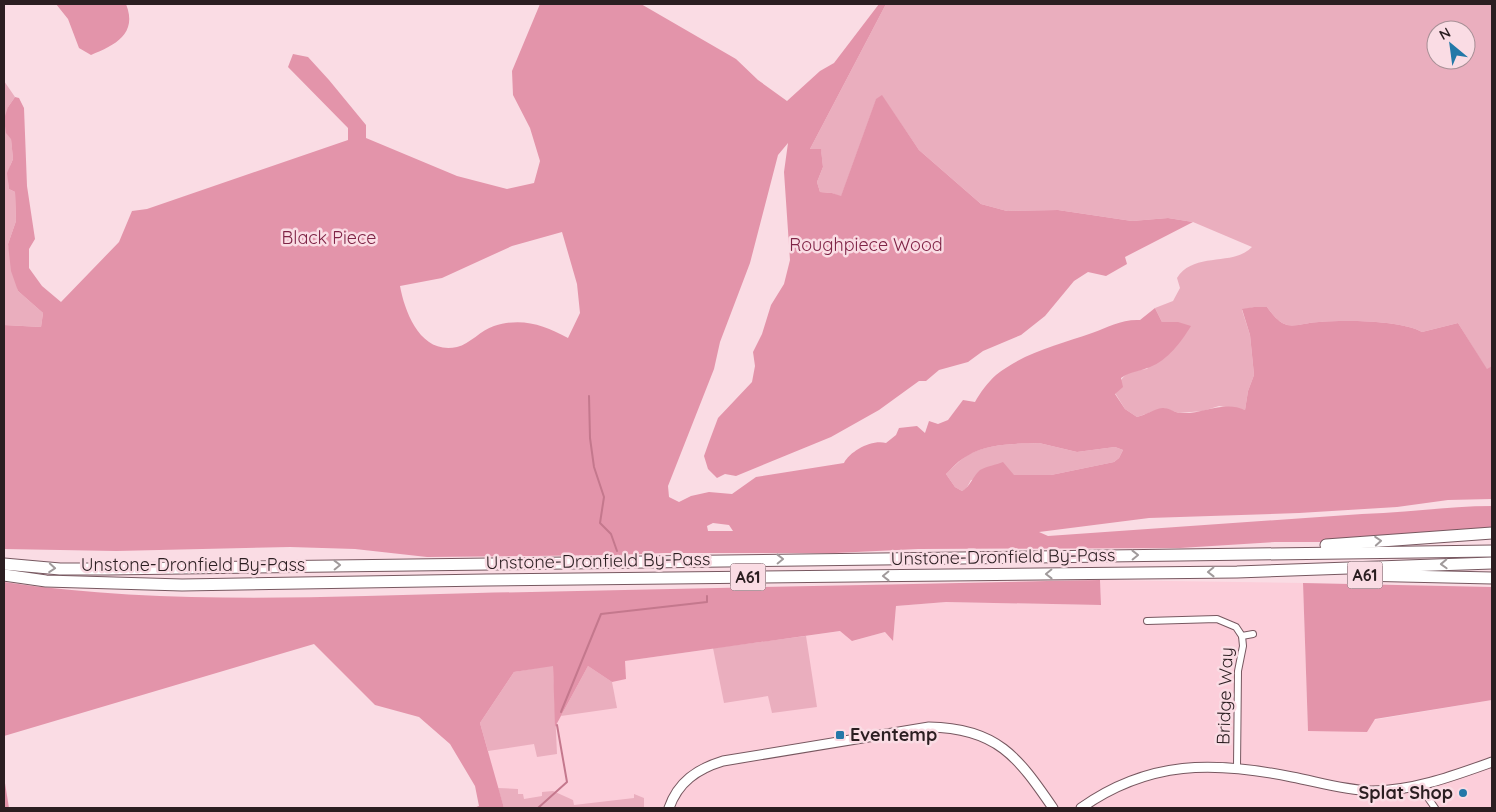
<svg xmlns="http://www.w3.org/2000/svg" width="1496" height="812" font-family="Quicksand,sans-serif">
  <rect width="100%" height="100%" fill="#fadce4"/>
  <path fill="#fcceda" d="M1100,580L1303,583L1308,731L1492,700V808H504L501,800L480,723L588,666L841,631L853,641L885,632L893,641L896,606L946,602L1101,605Z"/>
  <g fill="#eaaebe" fill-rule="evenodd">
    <path d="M886,4H1492V366L1487,370L1458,323L1422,332C1401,320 1344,320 1319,322C1310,322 1296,327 1287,325C1279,323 1272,314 1267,307H1254L1242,310L1250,335L1254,375L1248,391L1245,410L1219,406L1203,411L1179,413L1163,408L1137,417L1125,409L1115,393C1123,373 1126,372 1147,369L1178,322H1162L1155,308L1173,301L1180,288L1177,278C1194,251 1233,267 1252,247L1193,222L1168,218L1132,221L1058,210L1007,211L981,204L919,150L882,96L876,100L841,197L832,193L820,192L817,182L823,167L821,150L810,149ZM1436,30H1466V60H1436Z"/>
    <path d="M4,81L15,97L8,107L13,159C8,168 8,179 9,189L15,192L16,221L8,244L18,291L43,313L41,327L4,325Z"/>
    <path d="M1039,443L1077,452L1115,447L1123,450L1119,458L1114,462L1051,475H1014L971,480L966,489L962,491L955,487L946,474C952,468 959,461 966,456C988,443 1016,444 1039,443Z"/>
    <path d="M806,636L817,707L772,713L768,696L724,703L713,648Z"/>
    <path d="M553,665L557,754L537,757L534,744L488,751L480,723L514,672Z"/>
    <path d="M588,666L612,682L617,708L561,716Z"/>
    <path d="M498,788L518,789V794H523L524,799L542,796V792L553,791L573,800L574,805L634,798V794L644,798V808H504Z"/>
  </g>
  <g fill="#e394aa" fill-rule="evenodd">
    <path d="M56,4H126C138,34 115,45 91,55L79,48L68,19Z"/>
    <path d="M540,4H641L736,59L758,80L787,101L820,71L834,63L879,4H886L810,149H821L823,167L817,182L820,192L832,193L841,196L876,99L882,95L919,150L981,204L1007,211L1058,210L1132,221L1168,218L1193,222L1125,257L1127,264L1106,276L1088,272L1074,281L1045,316L1021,335L983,351L968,362L939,370L926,381H919L879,410L831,437L736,476L725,474L717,478L708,469L704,456L709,442L718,418L752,382L755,366L753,352L762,334L771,305L784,284L790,260L784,172L788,143L778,155L750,263L720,342L714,369L668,486L669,497L679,502L691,496L709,492L732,494L756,477L844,463C850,451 872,439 886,443L896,435L899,428L917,426L925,433L929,421L938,424L948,420L963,400L975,402C980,393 988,382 996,375C1023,353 1060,344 1092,333C1108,327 1122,319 1140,320L1155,308L1162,322H1178L1191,326C1181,342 1168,360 1150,367C1139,372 1131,371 1121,378L1123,387L1115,394L1125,409L1137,417C1145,415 1155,409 1162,408C1168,407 1175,413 1181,413C1204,414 1224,400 1245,410L1248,391L1254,375L1250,335L1242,309L1254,307H1267C1272,314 1279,323 1287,325C1296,327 1310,322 1319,322C1344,320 1401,320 1422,332L1458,323L1487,369L1492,366V499L1448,500L1397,507L1299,513L1149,518L1039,532L1048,536L1362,514C1406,513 1449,506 1492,506V528L1320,542H1275L1180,548L918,549L835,553H664L618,555L427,557L355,549L290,547L116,551L4,549V325L41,327L43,313L18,291L11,271L8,244L16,221L15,192L9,189L7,173L13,159L11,139L6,133L4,119L8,107L15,97L19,98L24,108L27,186L35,239L29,249V268L42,286L61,302L119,242L132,211L147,209L348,140V128L288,67L293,54L308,57L329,80L366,125V138L457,176L507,189L534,183L540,161L530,128L513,95L512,71ZM562,232L577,284L580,313L568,338C544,325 522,317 494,326C481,330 470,344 457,347C421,355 405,313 400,286L442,278L512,246ZM1039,443L1077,452L1115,447L1123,450L1119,458L1114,462L1051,475H1014L1003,462C996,465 987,466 980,470C973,476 970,487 962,491L955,487L946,474C952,468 959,460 967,456C988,443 1016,444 1039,443ZM713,523L729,525L733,531H708L707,526Z"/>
    <path d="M1100,580L1101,605L946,602L896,606L893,641L885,632L852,641L840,631L625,661L626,679L612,682L588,666L555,727L553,666L514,672L480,723L504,808H474L479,806L475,786L450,744L419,717L375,705L314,644L4,736V582C160,605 320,597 477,593C685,589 892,584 1100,580Z"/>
    <path d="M1303,583L1492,587V700L1375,719L1367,732L1308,731Z"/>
    <path d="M4,777L9,808H4Z"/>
  </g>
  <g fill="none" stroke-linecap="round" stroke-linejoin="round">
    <g stroke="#c4788d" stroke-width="2">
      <path d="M589,396L590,438L594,467L604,497L600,523L611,534L617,551"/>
      <path d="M561,712L601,614L707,602V596"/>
      <path d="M538,808L567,782L557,725"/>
    </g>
    <g stroke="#775860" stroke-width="8">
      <g id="street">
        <path d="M1147,621L1217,619L1236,627L1242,636L1243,646L1238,671L1237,767"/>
        <path d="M1242,636L1253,634"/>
        <path d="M1419,785L1435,808"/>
      </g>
    </g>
    <g stroke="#775860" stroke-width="11">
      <g id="secondary">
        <path d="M669,808C678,782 697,769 723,761L929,727C997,728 1018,757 1053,808"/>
        <path d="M1081,808C1149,760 1214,761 1292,777C1318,782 1344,790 1371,791C1413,791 1453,776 1492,762"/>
      </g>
    </g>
    <g stroke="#775860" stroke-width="13">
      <g id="highway">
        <path d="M1326,545L1492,533"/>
        <path d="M4,564L60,569H108L1492,551"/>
        <path d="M4,575L46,581L182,585L486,580L1237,572L1492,563"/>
        <path d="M1357,575L1492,578"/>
      </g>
    </g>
    <use href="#street" stroke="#fff" stroke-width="6"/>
    <use href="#secondary" stroke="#fff" stroke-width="9"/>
    <use href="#highway" stroke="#fff" stroke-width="11"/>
  </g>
  <defs><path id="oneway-chevron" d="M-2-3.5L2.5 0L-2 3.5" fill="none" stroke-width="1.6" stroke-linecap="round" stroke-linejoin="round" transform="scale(1.25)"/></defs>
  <g stroke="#a09a9b">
    <use href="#oneway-chevron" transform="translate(1378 541) rotate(-4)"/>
    <use href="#oneway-chevron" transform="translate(1135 555) rotate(-1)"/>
    <use href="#oneway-chevron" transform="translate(780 559) rotate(-1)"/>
    <use href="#oneway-chevron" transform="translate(1444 564) rotate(178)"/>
    <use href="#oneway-chevron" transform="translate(337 565) rotate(-1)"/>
    <use href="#oneway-chevron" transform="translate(52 568) rotate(4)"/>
    <use href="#oneway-chevron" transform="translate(1211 572) rotate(179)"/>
    <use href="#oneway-chevron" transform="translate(1049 574) rotate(179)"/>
    <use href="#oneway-chevron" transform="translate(886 576) rotate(179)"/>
  </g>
  <g fill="#2378a8" stroke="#fadce4" stroke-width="2">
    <rect x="835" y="730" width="10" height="10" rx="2.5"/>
    <circle cx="1463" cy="793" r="5"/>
  </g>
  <g text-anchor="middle" stroke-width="5" stroke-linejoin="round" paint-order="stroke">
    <g fill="#fadce4" stroke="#69575c" stroke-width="1">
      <rect x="1347.5" y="561.5" width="35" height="27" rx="4"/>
      <rect x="730.5" y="563.5" width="35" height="27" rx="4"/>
    </g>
    <g font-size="16" font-weight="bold" fill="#2b1e21">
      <text x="1365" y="581">A61</text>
      <text x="748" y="583">A61</text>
    </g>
    <g font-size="18" fill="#7f2446" stroke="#fadce4">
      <text x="329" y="244">Black Piece</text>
      <text x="866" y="251">Roughpiece Wood</text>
    </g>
    <g font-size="18" fill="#2b1e21" stroke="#fadce4">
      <text transform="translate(1003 557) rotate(-1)" y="6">Unstone-Dronfield By-Pass</text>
      <text transform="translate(598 561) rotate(-1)" y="6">Unstone-Dronfield By-Pass</text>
      <text x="193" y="571">Unstone-Dronfield By-Pass</text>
      <text transform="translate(1225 696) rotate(-88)" y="6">Bridge Way</text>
    </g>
    <g font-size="18" font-weight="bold" fill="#2b1e21" stroke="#fadce4" text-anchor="start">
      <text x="850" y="741">Eventemp</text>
      <text x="1453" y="799" text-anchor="end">Splat Shop</text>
    </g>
  </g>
  <rect width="1496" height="812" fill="none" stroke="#2b1e21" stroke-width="10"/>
  <g transform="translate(1451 45) rotate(331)"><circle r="24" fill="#fadce4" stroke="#a79096"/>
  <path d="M0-4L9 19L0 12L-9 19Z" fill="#2378a8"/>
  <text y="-8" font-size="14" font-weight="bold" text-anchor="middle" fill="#2b1e21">N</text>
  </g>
</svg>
